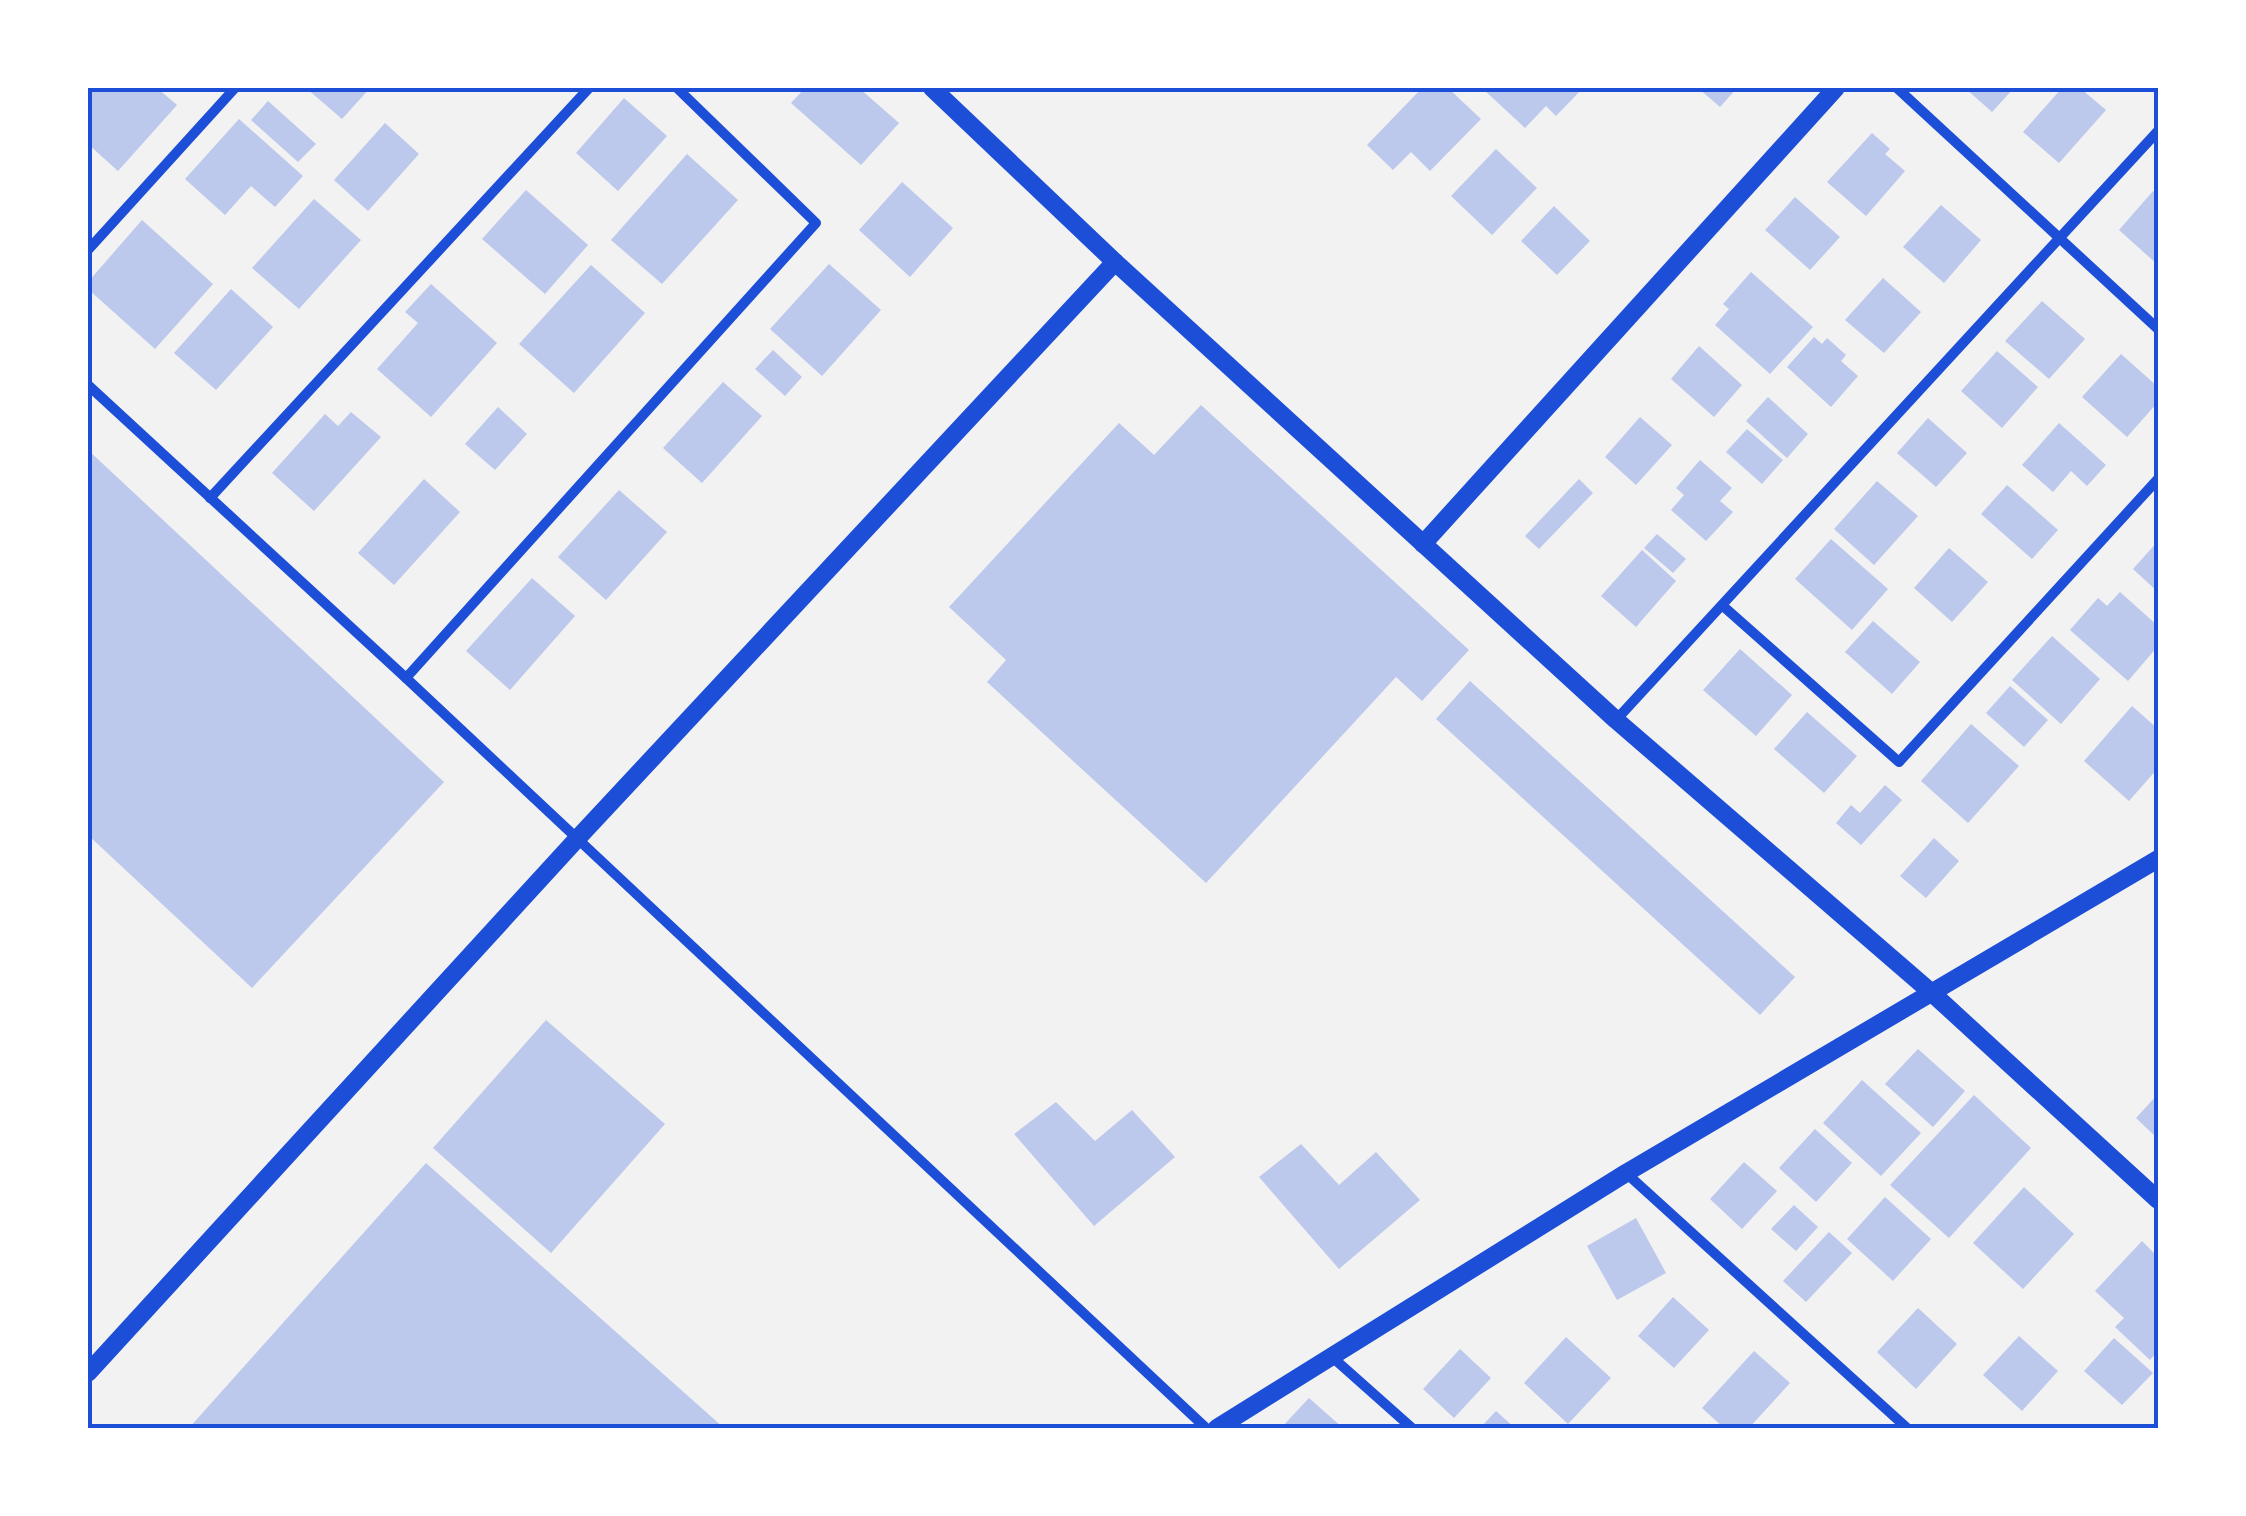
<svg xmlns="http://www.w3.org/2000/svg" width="2246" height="1516" font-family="Cabin,sans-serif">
  <rect width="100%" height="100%" fill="#f2f2f2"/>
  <g fill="#bdc9ec">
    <path d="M88,88H157L177,105L118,171L88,144Z"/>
    <path d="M306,88H370L342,119Z"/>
    <path d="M805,88H859L899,123L861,165L791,103Z"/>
    <path d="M1422,88H1448L1481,119L1430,171L1411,152L1393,170L1367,145Z"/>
    <path d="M1482,88H1583L1556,116L1546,106L1525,128Z"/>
    <path d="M1698,88H1737L1720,107Z"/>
    <path d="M1965,88H2014L1992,112Z"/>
    <path d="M2062,88H2080L2106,110L2059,163L2023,132Z"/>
    <path d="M624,98L667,136L618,191L576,153Z"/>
    <path d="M268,101L316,144L298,162L251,120Z"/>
    <path d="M239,119L303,176L275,207L251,186L225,215L185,179Z"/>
    <path d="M385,123L419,154L368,211L334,180Z"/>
    <path d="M1872,133L1890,149L1885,154L1905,171L1866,216L1827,182Z"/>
    <path d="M1496,149L1537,188L1492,235L1451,196Z"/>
    <path d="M687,154L738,200L662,284L611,240Z"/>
    <path d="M902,182L953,228L910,277L859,230Z"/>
    <path d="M526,190L588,245L545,294L482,239Z"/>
    <path d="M2153,191L2158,196V265L2119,230Z"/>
    <path d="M1795,197L1840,237L1810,270L1765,230Z"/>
    <path d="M314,199L361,240L299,309L252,268Z"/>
    <path d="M1941,205L1981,240L1944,283L1903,247Z"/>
    <path d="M1554,206L1590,241L1557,275L1521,241Z"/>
    <path d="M142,220L213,284L155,349L88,289V282Z"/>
    <path d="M829,264L881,310L822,376L770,329Z"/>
    <path d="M591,265L645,313L574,393L519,344Z"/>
    <path d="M1751,272L1813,327L1770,374L1715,325L1729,309L1723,304Z"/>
    <path d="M1883,278L1921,312L1884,353L1845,320Z"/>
    <path d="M431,284L497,343L431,417L377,369L418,323L405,312Z"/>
    <path d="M231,289L273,327L216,390L174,353Z"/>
    <path d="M2042,301L2085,339L2049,379L2005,341Z"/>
    <path d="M1814,337L1822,344L1827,338L1846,355L1841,361L1858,376L1831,407L1787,367Z"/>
    <path d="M1699,346L1742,385L1714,417L1671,379Z"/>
    <path d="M773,350L802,377L785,396L755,369Z"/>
    <path d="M1997,351L2038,387L2002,428L1961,391Z"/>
    <path d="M2121,354L2158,387V402L2127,437L2082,397Z"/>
    <path d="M723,382L762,416L702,483L663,448Z"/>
    <path d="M1768,397L1808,434L1787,458L1746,421Z"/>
    <path d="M1201,405L1469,650L1422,701L1396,677L1206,883L987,682L1006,660L949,607L1119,423L1154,455Z"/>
    <path d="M498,407L527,434L495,470L465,444Z"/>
    <path d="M351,412L381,437L314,511L272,473L325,414L338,426Z"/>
    <path d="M1640,417L1672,445L1636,485L1605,457Z"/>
    <path d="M1928,418L1967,453L1936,487L1897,453Z"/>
    <path d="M2059,423L2106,465L2087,486L2071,471L2053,492L2022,465Z"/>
    <path d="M1747,429L1783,460L1762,484L1726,452Z"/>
    <path d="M88,450L444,782L252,988L88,835Z"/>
    <path d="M1700,460L1732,488L1720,501L1733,512L1706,541L1671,510L1684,495L1676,488Z"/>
    <path d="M424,479L460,512L394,585L358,553Z"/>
    <path d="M1579,479L1593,493L1539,549L1525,536Z"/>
    <path d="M1877,481L1918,516L1874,565L1834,529Z"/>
    <path d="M2007,485L2058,530L2032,559L1981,514Z"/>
    <path d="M619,490L667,532L606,600L558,557Z"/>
    <path d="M1657,534L1686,559L1673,573L1644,548Z"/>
    <path d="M1831,539L1888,589L1852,630L1795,579Z"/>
    <path d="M2158,541V592L2133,569Z"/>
    <path d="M1949,548L1988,582L1952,622L1914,588Z"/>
    <path d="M1642,550L1676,581L1636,627L1601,596Z"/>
    <path d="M532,578L575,616L510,690L466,651Z"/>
    <path d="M2120,592L2158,626V646L2128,681L2070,630L2098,598L2107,606Z"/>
    <path d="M1873,621L1920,662L1892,694L1845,652Z"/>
    <path d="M2052,636L2100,679L2061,724L2012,680Z"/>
    <path d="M1740,649L1792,695L1756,736L1703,690Z"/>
    <path d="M1470,681L1795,977L1760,1015L1436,719Z"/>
    <path d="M2010,686L2048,720L2024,747L1986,713Z"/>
    <path d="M2132,706L2158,729V768L2129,801L2084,761Z"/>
    <path d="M1807,712L1857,756L1824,793L1774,749Z"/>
    <path d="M1971,724L2019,766L1968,823L1921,781Z"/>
    <path d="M1885,785L1902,800L1861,845L1836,823L1851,805L1860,813Z"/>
    <path d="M1934,838L1959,861L1926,898L1900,876Z"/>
    <path d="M546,1020L665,1124L551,1253L433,1148Z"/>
    <path d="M1918,1049L1965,1091L1933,1127L1885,1084Z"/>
    <path d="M1862,1080L1921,1133L1881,1176L1823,1123Z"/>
    <path d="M2158,1094V1139L2136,1118Z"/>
    <path d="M1974,1095L2031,1148L1949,1238L1890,1185Z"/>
    <path d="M1056,1102L1095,1141L1132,1110L1175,1157L1094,1226L1014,1134Z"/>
    <path d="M1815,1129L1852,1163L1816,1202L1779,1168Z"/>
    <path d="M1301,1144L1339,1185L1376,1152L1420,1200L1339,1269L1259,1177Z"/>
    <path d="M1744,1162L1777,1191L1742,1229L1710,1199Z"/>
    <path d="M426,1163L670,1380L724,1428H189Z"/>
    <path d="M2024,1187L2074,1234L2023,1289L1973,1243Z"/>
    <path d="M1885,1197L1931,1239L1893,1281L1847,1239Z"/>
    <path d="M1794,1205L1818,1227L1796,1251L1771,1229Z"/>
    <path d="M1636,1218L1666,1273L1617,1300L1587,1246Z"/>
    <path d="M1829,1232L1852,1253L1806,1302L1783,1281Z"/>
    <path d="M2142,1241L2158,1257V1351L2150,1360L2115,1327L2124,1318L2095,1291Z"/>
    <path d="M1673,1297L1709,1330L1674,1368L1638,1336Z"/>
    <path d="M1918,1308L1957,1344L1916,1389L1877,1352Z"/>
    <path d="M2019,1336L2058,1371L2022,1411L1983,1375Z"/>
    <path d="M1566,1337L1611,1378L1568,1424L1524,1383Z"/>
    <path d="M2114,1338L2153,1373L2122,1405L2084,1371Z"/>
    <path d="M1460,1349L1491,1378L1454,1418L1423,1389Z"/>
    <path d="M1754,1351L1790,1383L1749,1428H1724L1702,1408Z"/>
    <path d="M1309,1398L1343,1428H1281Z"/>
    <path d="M1496,1411L1515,1428H1480Z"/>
  </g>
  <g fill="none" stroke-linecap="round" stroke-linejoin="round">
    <g stroke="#1d4ed8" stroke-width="10">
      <path d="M1897,88L2158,329"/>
      <path d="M88,250L235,88"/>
      <path d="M88,385L406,678L1206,1428"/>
      <path d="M210,498L589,88"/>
      <path d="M1723,606L1899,762L2158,479"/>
      <path d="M406,678L816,223L677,88"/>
      <path d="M1616,720L2158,131"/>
      <path d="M1626,1173L1907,1428"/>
      <path d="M1331,1356L1412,1428"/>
    </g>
    <g stroke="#1d4ed8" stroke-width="18">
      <path d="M932,88L1115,262L1616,720L1932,993L2158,1200"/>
      <path d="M1423,544L1836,88"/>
      <path d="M88,1373L576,840L1115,262"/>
      <path d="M1217,1428L1626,1173L2158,859"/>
    </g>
  </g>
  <rect width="2246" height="1516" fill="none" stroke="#ffffff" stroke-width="180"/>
  <rect x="90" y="90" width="2066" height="1336" fill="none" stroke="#1d4ed8" stroke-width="4"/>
</svg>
